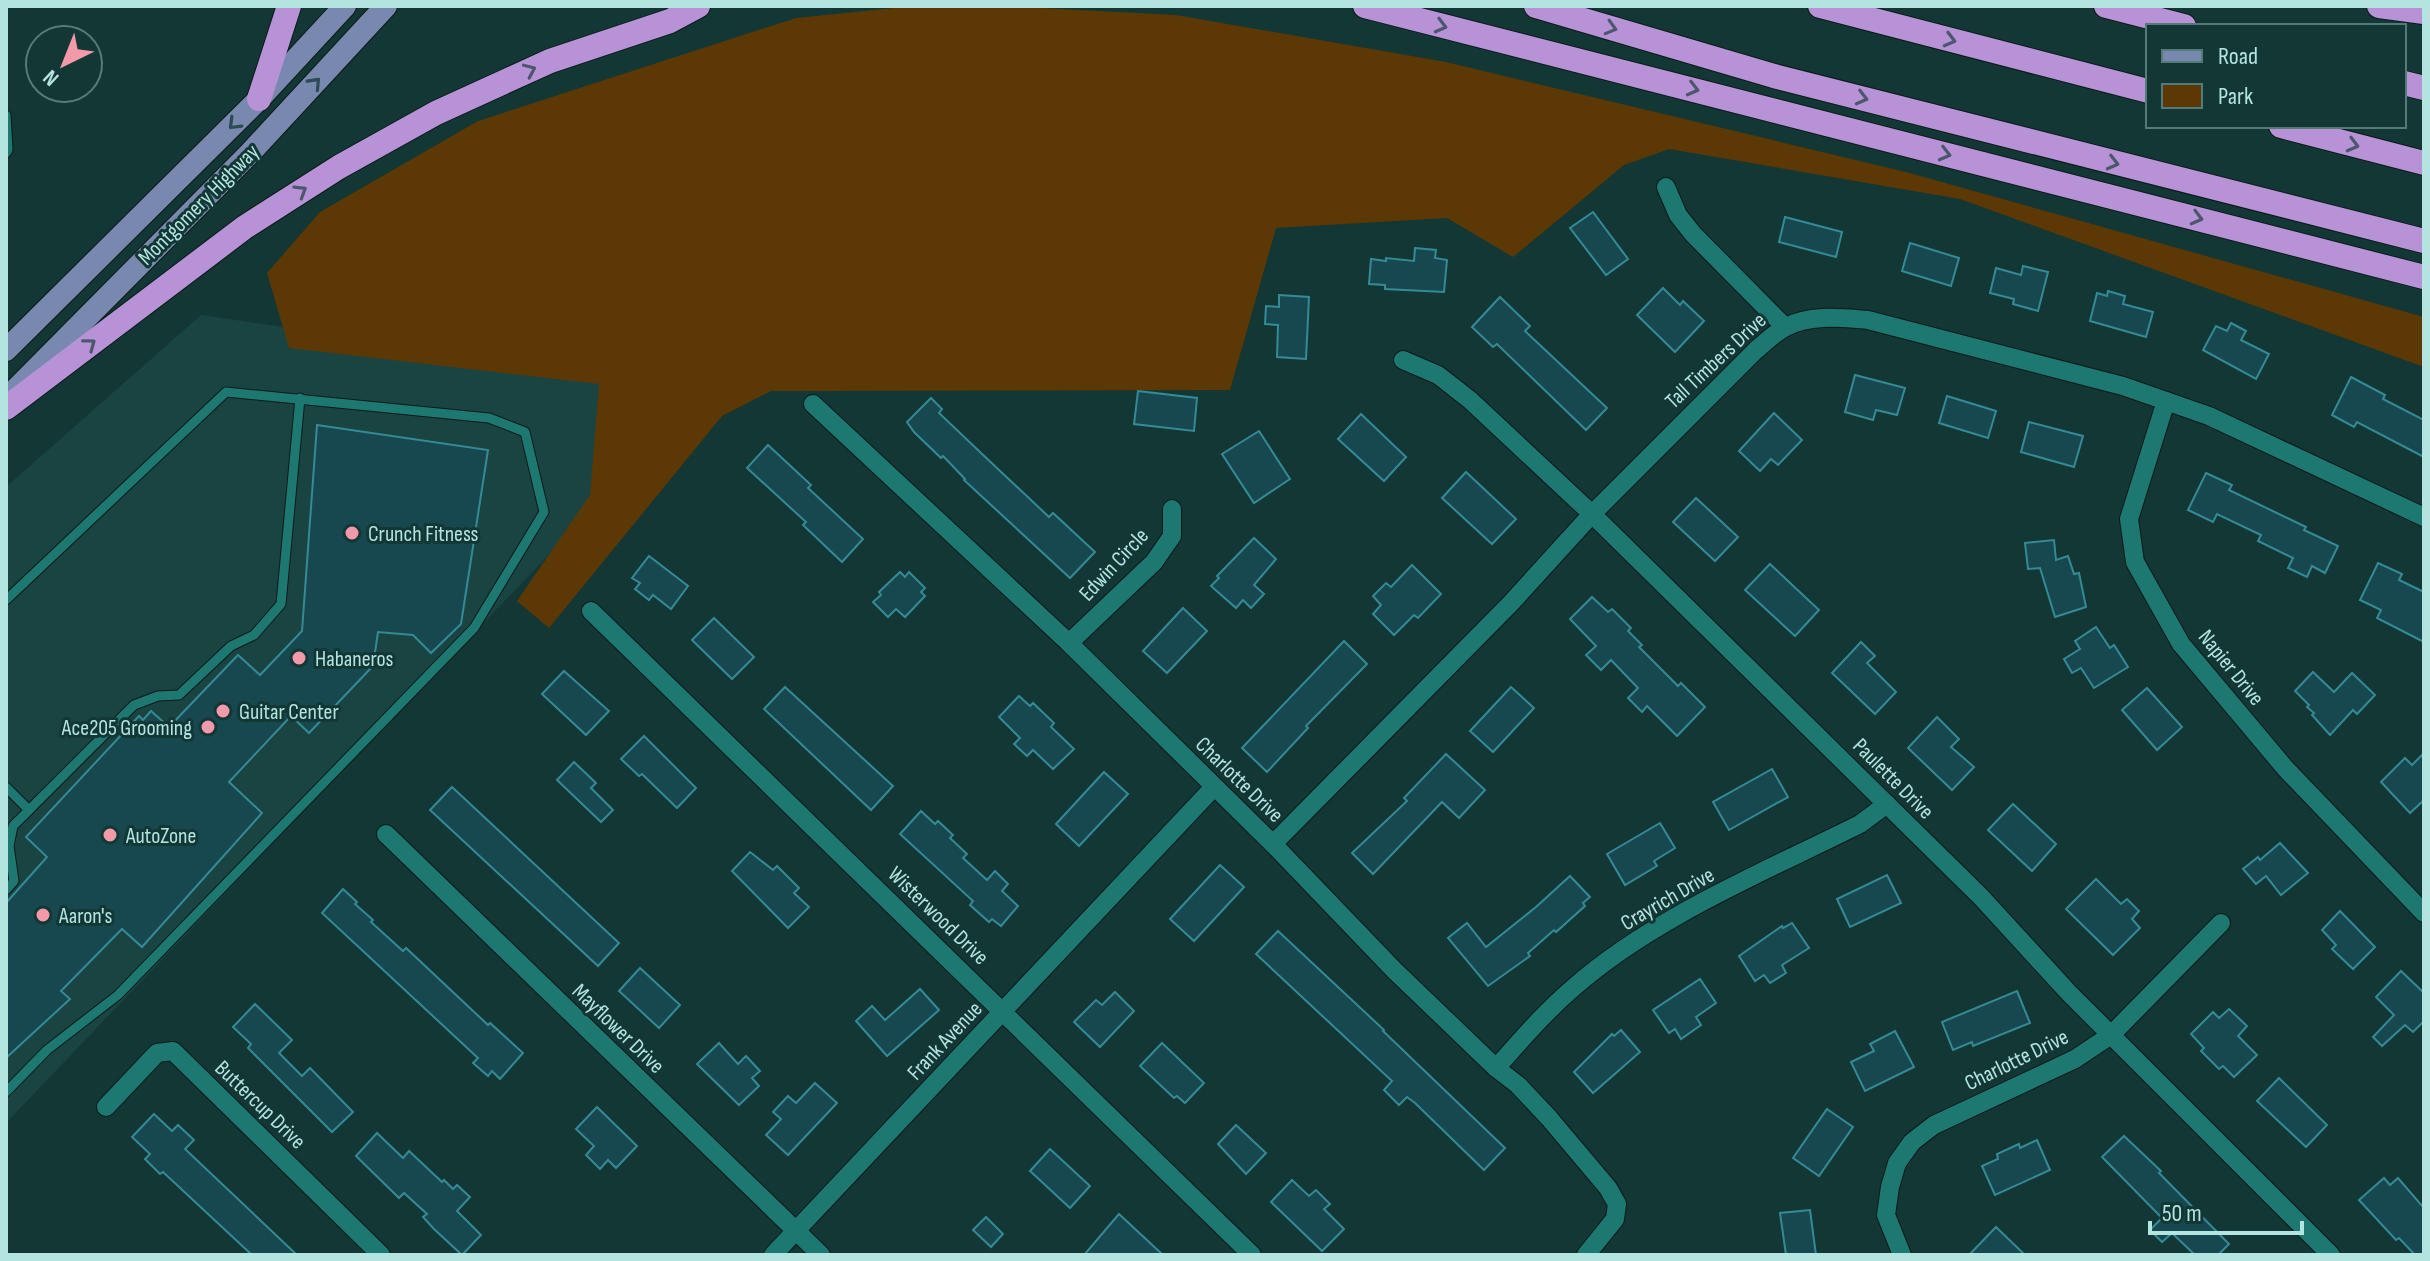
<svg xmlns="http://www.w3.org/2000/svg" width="2430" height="1261" font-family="'Sofia Sans Condensed',sans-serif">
  <rect width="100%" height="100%" fill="#133734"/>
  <path fill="#1a4441" d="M201,315L608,374L602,499L6,1123V487Z"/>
  <path fill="#5c3805" d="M913,6H1001L1176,15L1446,62L1906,172L2424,317V367L1960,199L1669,149L1624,165L1513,257L1447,218L1276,228L1230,390L771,391L722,416L549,628L517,601L590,495L599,384L289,348L267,273L320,212L478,121L796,18Z"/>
  <g fill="#17484f" stroke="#358a97" stroke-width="2">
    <path d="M1593,212L1628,259L1606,275L1570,228Z"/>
    <path d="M1785,217L1842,232L1836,257L1779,242Z"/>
    <path d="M1910,243L1959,258L1951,286L1902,271Z"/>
    <path d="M1415,248L1436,250L1435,258L1447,260L1444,292L1385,289V285L1369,284L1371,259L1386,261V258L1414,261Z"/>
    <path d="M2023,266L2048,272L2038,311L2013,304L2014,299L1990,293L1996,268L2021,275Z"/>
    <path d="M1663,288L1680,305L1683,301L1704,321L1675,352L1637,315Z"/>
    <path d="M2108,291L2125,296L2123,304L2153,312L2146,337L2090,321L2097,293L2107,296Z"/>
    <path d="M1279,295L1309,297L1306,359L1277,357L1278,325L1265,324L1266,306L1279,307Z"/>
    <path d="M1500,297L1530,326L1525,331L1607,408L1586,430L1497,344L1493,347L1472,327Z"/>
    <path d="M2231,323L2246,331L2241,340L2269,354L2256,379L2203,350L2216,326L2227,331Z"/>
    <path d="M1855,375L1905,388L1897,415L1876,410L1873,420L1845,412Z"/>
    <path d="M2351,377L2385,395L2383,399L2424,420V457L2357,422L2354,427L2332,415Z"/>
    <path d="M1138,391L1197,398L1194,431L1134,424Z"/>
    <path d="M1947,396L1996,411L1988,438L1939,423Z"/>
    <path d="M931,398L942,409L939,413L981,453L1049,517L1053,513L1095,552L1070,578L964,480L965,479L943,456L941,458L914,432L907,422Z"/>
    <path d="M1774,413L1802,440L1778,465L1771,459L1760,471L1739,451Z"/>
    <path d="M1361,414L1406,457L1384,481L1338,439Z"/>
    <path d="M2029,422L2083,436L2074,467L2021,452Z"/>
    <path d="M317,425L488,450L461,624L431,653L413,635L378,632L373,666L309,733L291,716L229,782L262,813L142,947L122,929L61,991L70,999L6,1058V903L47,857L26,837L139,716L143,720L151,711L169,727L238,655L260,675L302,631Z"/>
    <path d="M1259,431L1290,479L1254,503L1222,454Z"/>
    <path d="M768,445L811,485L808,488L863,539L842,562L803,525L806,522L747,468Z"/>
    <path d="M1466,472L1516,519L1492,544L1442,498Z"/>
    <path d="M2206,473L2232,485L2229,490L2306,527L2304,530L2338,546L2325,573L2312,566L2307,577L2288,568L2293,558L2258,541L2261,535L2217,514L2213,522L2188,510Z"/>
    <path d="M1696,498L1738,537L1715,561L1673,522Z"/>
    <path d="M1254,538L1276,559L1254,585L1264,594L1251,608L1243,600L1236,608L1211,586L1219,578L1217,576Z"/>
    <path d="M2054,540L2056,560L2068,556L2074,574L2079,573L2086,607L2055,617L2040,568L2028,569L2025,543Z"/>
    <path d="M649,556L688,586L671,609L653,595L649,600L635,589L640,583L632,578Z"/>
    <path d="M2378,563L2402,574L2399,580L2424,592V642L2377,618L2381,610L2360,600Z"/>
    <path d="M1770,564L1819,610L1795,636L1745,590Z"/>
    <path d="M1412,565L1441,594L1418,618L1414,615L1394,635L1373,614L1381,605L1373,596L1386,583L1391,587Z"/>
    <path d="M900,572L905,577L909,572L925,588L921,592L925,596L905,617L896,609L888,617L873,602L881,595L879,592Z"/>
    <path d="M1592,597L1608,612L1612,609L1631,628L1628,631L1642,645L1639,647L1678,686L1681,683L1705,707L1677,736L1647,706L1642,712L1628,698L1638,688L1611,660L1601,670L1586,655L1596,646L1570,619Z"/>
    <path d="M1183,608L1207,631L1167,673L1143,651Z"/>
    <path d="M714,618L754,657L732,679L692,640Z"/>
    <path d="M2096,627L2110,648L2114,645L2128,667L2094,688L2081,668L2072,673L2064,659L2080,649L2075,641Z"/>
    <path d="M1344,641L1367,664L1306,726L1308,728L1267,772L1242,748Z"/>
    <path d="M1861,642L1875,656L1867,663L1896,692L1875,714L1832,673Z"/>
    <path d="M564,671L609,711L586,735L542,694Z"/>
    <path d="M2313,672L2334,692L2352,673L2375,695L2357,714L2353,710L2330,735L2312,715L2314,713L2307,707L2309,705L2295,691Z"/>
    <path d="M785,687L893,786L871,810L764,709Z"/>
    <path d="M1511,687L1534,708L1493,752L1470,731Z"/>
    <path d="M2147,688L2182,727L2157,750L2122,710Z"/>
    <path d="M1019,696L1030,706L1033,703L1054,723L1051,727L1074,749L1053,769L1033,750L1027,756L1014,744L1020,738L999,717Z"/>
    <path d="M1937,717L1959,739L1951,747L1974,767L1952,790L1908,748Z"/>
    <path d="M644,736L696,788L677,808L642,774L639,776L621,759Z"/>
    <path d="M2424,753V800L2410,813L2381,782L2405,758L2412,765Z"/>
    <path d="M1446,754L1485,790L1459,818L1442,802L1373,874L1352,853L1407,801L1404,798Z"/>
    <path d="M574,762L596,783L591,788L613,810L601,822L557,780Z"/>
    <path d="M1772,769L1788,797L1729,830L1713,802Z"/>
    <path d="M1104,772L1128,794L1079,846L1056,824Z"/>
    <path d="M452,787L619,943L598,966L430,810Z"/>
    <path d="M2013,804L2056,844L2032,871L1988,830Z"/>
    <path d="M921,811L935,824L938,821L953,835L950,838L967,854L963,858L987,880L995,871L1008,884L1002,891L1018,906L1001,926L992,919L989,922L970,905L973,901L900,834Z"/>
    <path d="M1660,823L1675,848L1654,861L1657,866L1625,885L1607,854Z"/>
    <path d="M2280,843L2308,873L2281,895L2266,876L2256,884L2243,869L2258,857L2260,860Z"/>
    <path d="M750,852L773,870L777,866L799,888L794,893L809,907L788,928L732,871Z"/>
    <path d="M1220,865L1244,887L1194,941L1170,919Z"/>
    <path d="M1887,875L1901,903L1850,927L1837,899Z"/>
    <path d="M1570,876L1590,897L1583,903L1585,906L1556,932L1554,930L1528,953L1530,956L1488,986L1448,938L1467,923L1486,947L1536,907Z"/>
    <path d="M2096,879L2121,904L2127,899L2139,911L2132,919L2140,928L2113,955L2066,909Z"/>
    <path d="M343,889L357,902L355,904L373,920L371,922L403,951L406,948L488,1025L490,1023L523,1053L500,1079L492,1071L488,1076L473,1063L478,1058L322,913Z"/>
    <path d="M2340,911L2375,947L2353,969L2332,949L2336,945L2322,930Z"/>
    <path d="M1792,923L1809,948L1782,965L1786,973L1770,983L1764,975L1755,981L1739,956L1782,926L1783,928Z"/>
    <path d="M1278,931L1384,1030L1383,1031L1505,1148L1484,1170L1415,1103L1407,1097L1399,1105L1384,1090L1392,1081L1256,954Z"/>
    <path d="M640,968L680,1005L659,1028L619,991Z"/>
    <path d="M2401,971L2424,993V1021L2413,1032L2405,1025L2382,1046L2373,1037L2394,1015L2376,997Z"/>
    <path d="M1700,979L1716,1003L1696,1017L1701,1025L1681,1039L1675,1029L1669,1033L1653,1010Z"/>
    <path d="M920,989L939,1010L887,1056L856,1021L872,1006L885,1020Z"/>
    <path d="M2017,991L2030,1023L1973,1046L1972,1042L1953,1050L1942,1022Z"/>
    <path d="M1115,992L1134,1011L1100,1047L1074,1022L1096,1000L1102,1005Z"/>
    <path d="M255,1004L292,1040L279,1053L302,1076L310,1068L353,1112L332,1132L248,1048L251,1044L233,1027Z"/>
    <path d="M2229,1009L2247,1026L2238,1036L2257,1055L2234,1077L2223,1066L2219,1069L2201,1051L2204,1048L2191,1034L2213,1012L2219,1018Z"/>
    <path d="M1621,1030L1640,1052L1593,1093L1574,1072L1612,1034L1614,1036Z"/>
    <path d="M1895,1031L1914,1067L1865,1091L1851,1062L1874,1051L1870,1044Z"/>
    <path d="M719,1043L738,1064L746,1056L760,1071L752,1078L759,1086L739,1105L697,1064Z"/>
    <path d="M1162,1043L1204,1083L1185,1103L1177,1096L1174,1098L1140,1066Z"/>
    <path d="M2279,1078L2327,1125L2306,1147L2257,1101Z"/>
    <path d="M815,1083L837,1103L788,1155L766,1135L781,1119L773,1112L788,1096L796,1103Z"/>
    <path d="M597,1107L637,1146L616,1168L608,1160L600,1169L586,1155L594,1146L576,1129Z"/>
    <path d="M1827,1109L1853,1127L1819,1176L1793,1158Z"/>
    <path d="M154,1114L172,1131L178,1125L194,1140L185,1149L297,1255H252L163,1172L160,1174L145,1159L150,1154L132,1137Z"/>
    <path d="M1236,1125L1266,1153L1246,1174L1218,1144Z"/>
    <path d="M377,1133L403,1158L409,1151L442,1182L444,1180L453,1189L457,1185L470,1197L457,1211L481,1235L462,1255L434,1229L423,1217L427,1214L404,1193L399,1198L356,1156Z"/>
    <path d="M2124,1136L2161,1171L2159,1173L2229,1244L2218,1255H2195L2172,1233L2162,1242L2150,1230L2162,1218L2102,1157Z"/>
    <path d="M2037,1140L2050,1170L1995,1195L1982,1166L1998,1159L1997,1154L2019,1144L2020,1148Z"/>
    <path d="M1050,1149L1090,1186L1070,1208L1030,1171Z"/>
    <path d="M2384,1178L2390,1185L2398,1178L2424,1208V1255H2415L2399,1238L2396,1240L2359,1200Z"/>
    <path d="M1292,1180L1309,1196L1316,1190L1330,1204L1324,1209L1344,1229L1322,1251L1271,1202Z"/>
    <path d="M1810,1210L1816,1255H1786L1780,1213Z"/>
    <path d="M1119,1214L1163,1255H1084Z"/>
    <path d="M986,1217L1003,1234L991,1247L973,1230Z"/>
    <path d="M1996,1227L2025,1255H1969Z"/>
  </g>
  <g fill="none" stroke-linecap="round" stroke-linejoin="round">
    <g stroke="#0c1b1a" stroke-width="11">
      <g id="service">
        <path d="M6,115L8,150L6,153"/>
        <path d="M6,600L226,392L489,418L525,432L544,512L474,628L118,995L47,1050L6,1092"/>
        <path d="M6,787L29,810"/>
        <path d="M6,890L14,881L9,846L13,826L134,705L158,696L179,695L231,646L254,635L281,604L300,398"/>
      </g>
    </g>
    <g stroke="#0c1b1a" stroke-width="20">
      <g id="minor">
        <path d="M1666,187L1678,215L1693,234L1785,327"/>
        <path d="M1403,360L1438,375L1470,400L1592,514L1981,897L2069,993L2331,1255"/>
        <path d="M2166,401L2129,519L2135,562L2181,644L2285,768L2424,913"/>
        <path d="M813,404L1069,643L1273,844L1394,970L1496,1068L1518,1085L1549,1118L1608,1188L1617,1204L1615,1219L1586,1255"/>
        <path d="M591,611L1252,1255"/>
        <path d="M1069,643L1154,562L1172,536V509"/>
        <path d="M386,834L821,1255"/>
        <path d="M1273,844L1511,603L1592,514L1756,350C1765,343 1775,332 1786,327C1811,314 1841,318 1868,320L2123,386L2209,416L2424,517"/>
        <path d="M1496,1068C1521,1040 1545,1012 1573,988C1652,918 1766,871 1860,824L1887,804"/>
        <path d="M106,1107L157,1053L173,1051L381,1255"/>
        <path d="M773,1255L1214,787"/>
        <path d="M1902,1255L1886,1215L1890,1187L1897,1163L1912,1142L1934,1125L2075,1059L2111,1035L2221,923"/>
      </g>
    </g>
    <g stroke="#0c1b1a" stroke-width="24">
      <g id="primary">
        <path d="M6,350L259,99L345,6"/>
        <path d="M7,398L250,153L386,6"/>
      </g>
    </g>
    <g stroke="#0c1b1a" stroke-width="26">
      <g id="motorway">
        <path d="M1365,6L2424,277"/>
        <path d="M1536,6L1774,76L2424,241"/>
        <path d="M1820,6L2148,91"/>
        <path d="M2106,6L2184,26"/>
        <path d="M2379,6L2424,12"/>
        <path d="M2404,83L2424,88"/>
        <path d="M259,99L289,6"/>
        <path d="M2281,126L2424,163"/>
        <path d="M6,408L245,227L339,167L436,113L550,61L670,21L698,6"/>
      </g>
    </g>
    <use href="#service" stroke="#1d7872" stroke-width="9"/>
    <use href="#minor" stroke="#1d7872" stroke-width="18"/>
    <use href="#primary" stroke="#7988af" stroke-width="22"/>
    <use href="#motorway" stroke="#b792d7" stroke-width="24"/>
  </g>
  <defs><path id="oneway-chevron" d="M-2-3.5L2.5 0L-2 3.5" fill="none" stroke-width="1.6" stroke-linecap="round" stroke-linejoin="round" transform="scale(2)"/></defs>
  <g stroke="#4c576d">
    <use href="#oneway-chevron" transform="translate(1441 26) rotate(15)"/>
    <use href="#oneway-chevron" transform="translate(1611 28) rotate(16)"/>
    <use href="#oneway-chevron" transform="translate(1950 40) rotate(15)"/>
    <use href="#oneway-chevron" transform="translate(530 70) rotate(-24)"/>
    <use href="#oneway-chevron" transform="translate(1693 89) rotate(14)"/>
    <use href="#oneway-chevron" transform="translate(1862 98) rotate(14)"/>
    <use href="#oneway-chevron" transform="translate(2353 145) rotate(15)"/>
    <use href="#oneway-chevron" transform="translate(1945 154) rotate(14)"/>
    <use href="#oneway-chevron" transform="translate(2113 163) rotate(14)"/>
    <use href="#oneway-chevron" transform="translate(301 191) rotate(-32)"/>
    <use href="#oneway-chevron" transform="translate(2197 218) rotate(15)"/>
    <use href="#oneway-chevron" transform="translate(90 344) rotate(-37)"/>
  </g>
  <g stroke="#2c4b53">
    <use href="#oneway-chevron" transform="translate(315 83) rotate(-47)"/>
    <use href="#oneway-chevron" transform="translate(234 124) rotate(135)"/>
  </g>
  <g fill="#f39aaa" stroke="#133734" stroke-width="3">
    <circle cx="352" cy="533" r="8"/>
    <circle cx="299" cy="658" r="8"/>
    <circle cx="223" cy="711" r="8"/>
    <circle cx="208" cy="727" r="8"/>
    <circle cx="110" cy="835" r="8"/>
    <circle cx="43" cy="915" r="8"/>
  </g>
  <g text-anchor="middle" stroke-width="6" stroke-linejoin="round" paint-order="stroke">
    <g font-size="22" fill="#b3e4df" stroke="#133734">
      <text transform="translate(198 204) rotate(-45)" y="8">Montgomery Highway</text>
      <text transform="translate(1715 360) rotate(-43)" y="8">Tall Timbers Drive</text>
      <text transform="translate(1113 564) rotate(-47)" y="8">Edwin Circle</text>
      <text transform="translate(2232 667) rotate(51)" y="8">Napier Drive</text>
      <text transform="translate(1894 778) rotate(45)" y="8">Paulette Drive</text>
      <text transform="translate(1240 779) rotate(44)" y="8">Charlotte Drive</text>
      <text transform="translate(1667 898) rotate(-30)" y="8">Crayrich Drive</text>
      <text transform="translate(939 915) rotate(44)" y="8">Wisterwood Drive</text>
      <text transform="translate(619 1028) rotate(44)" y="8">Mayflower Drive</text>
      <text transform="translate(944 1040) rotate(-47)" y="8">Frank Avenue</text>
      <text transform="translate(2016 1059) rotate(-26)" y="8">Charlotte Drive</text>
      <text transform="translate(261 1104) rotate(44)" y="8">Buttercup Drive</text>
    </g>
    <g font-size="22" fill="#b3e4df" stroke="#133734" text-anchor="start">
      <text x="368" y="541">Crunch Fitness</text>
      <text x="315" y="666">Habaneros</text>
      <text x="239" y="719">Guitar Center</text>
      <text x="192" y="735" text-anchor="end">Ace205 Grooming</text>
      <text x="126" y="843">AutoZone</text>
      <text x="59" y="923">Aaron's</text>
    </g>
  </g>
  <rect width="2430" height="1261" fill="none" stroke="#b3e4df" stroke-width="16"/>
  <rect x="2146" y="24" width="260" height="104" fill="#133734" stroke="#537c78" stroke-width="2"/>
  <rect x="2162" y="50" width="40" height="12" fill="#7988af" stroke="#537c78" stroke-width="2"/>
  <text x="2218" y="64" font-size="24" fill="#b3e4df">Road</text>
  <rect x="2162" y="84" width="40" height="24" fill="#5c3805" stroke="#537c78" stroke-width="2"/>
  <text x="2218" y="104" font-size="24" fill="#b3e4df">Park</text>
  <g transform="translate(64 64) rotate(223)"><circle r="38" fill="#133734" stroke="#537c78" stroke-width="2"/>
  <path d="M0-6L14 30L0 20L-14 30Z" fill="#f39aaa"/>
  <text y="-12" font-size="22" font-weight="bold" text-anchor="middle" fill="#b3e4df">N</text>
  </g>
  <path d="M2150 1221v12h152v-12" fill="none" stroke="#b3e4df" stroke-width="4"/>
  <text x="2162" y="1221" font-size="24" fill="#b3e4df" stroke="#133734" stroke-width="6" paint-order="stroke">50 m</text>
</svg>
